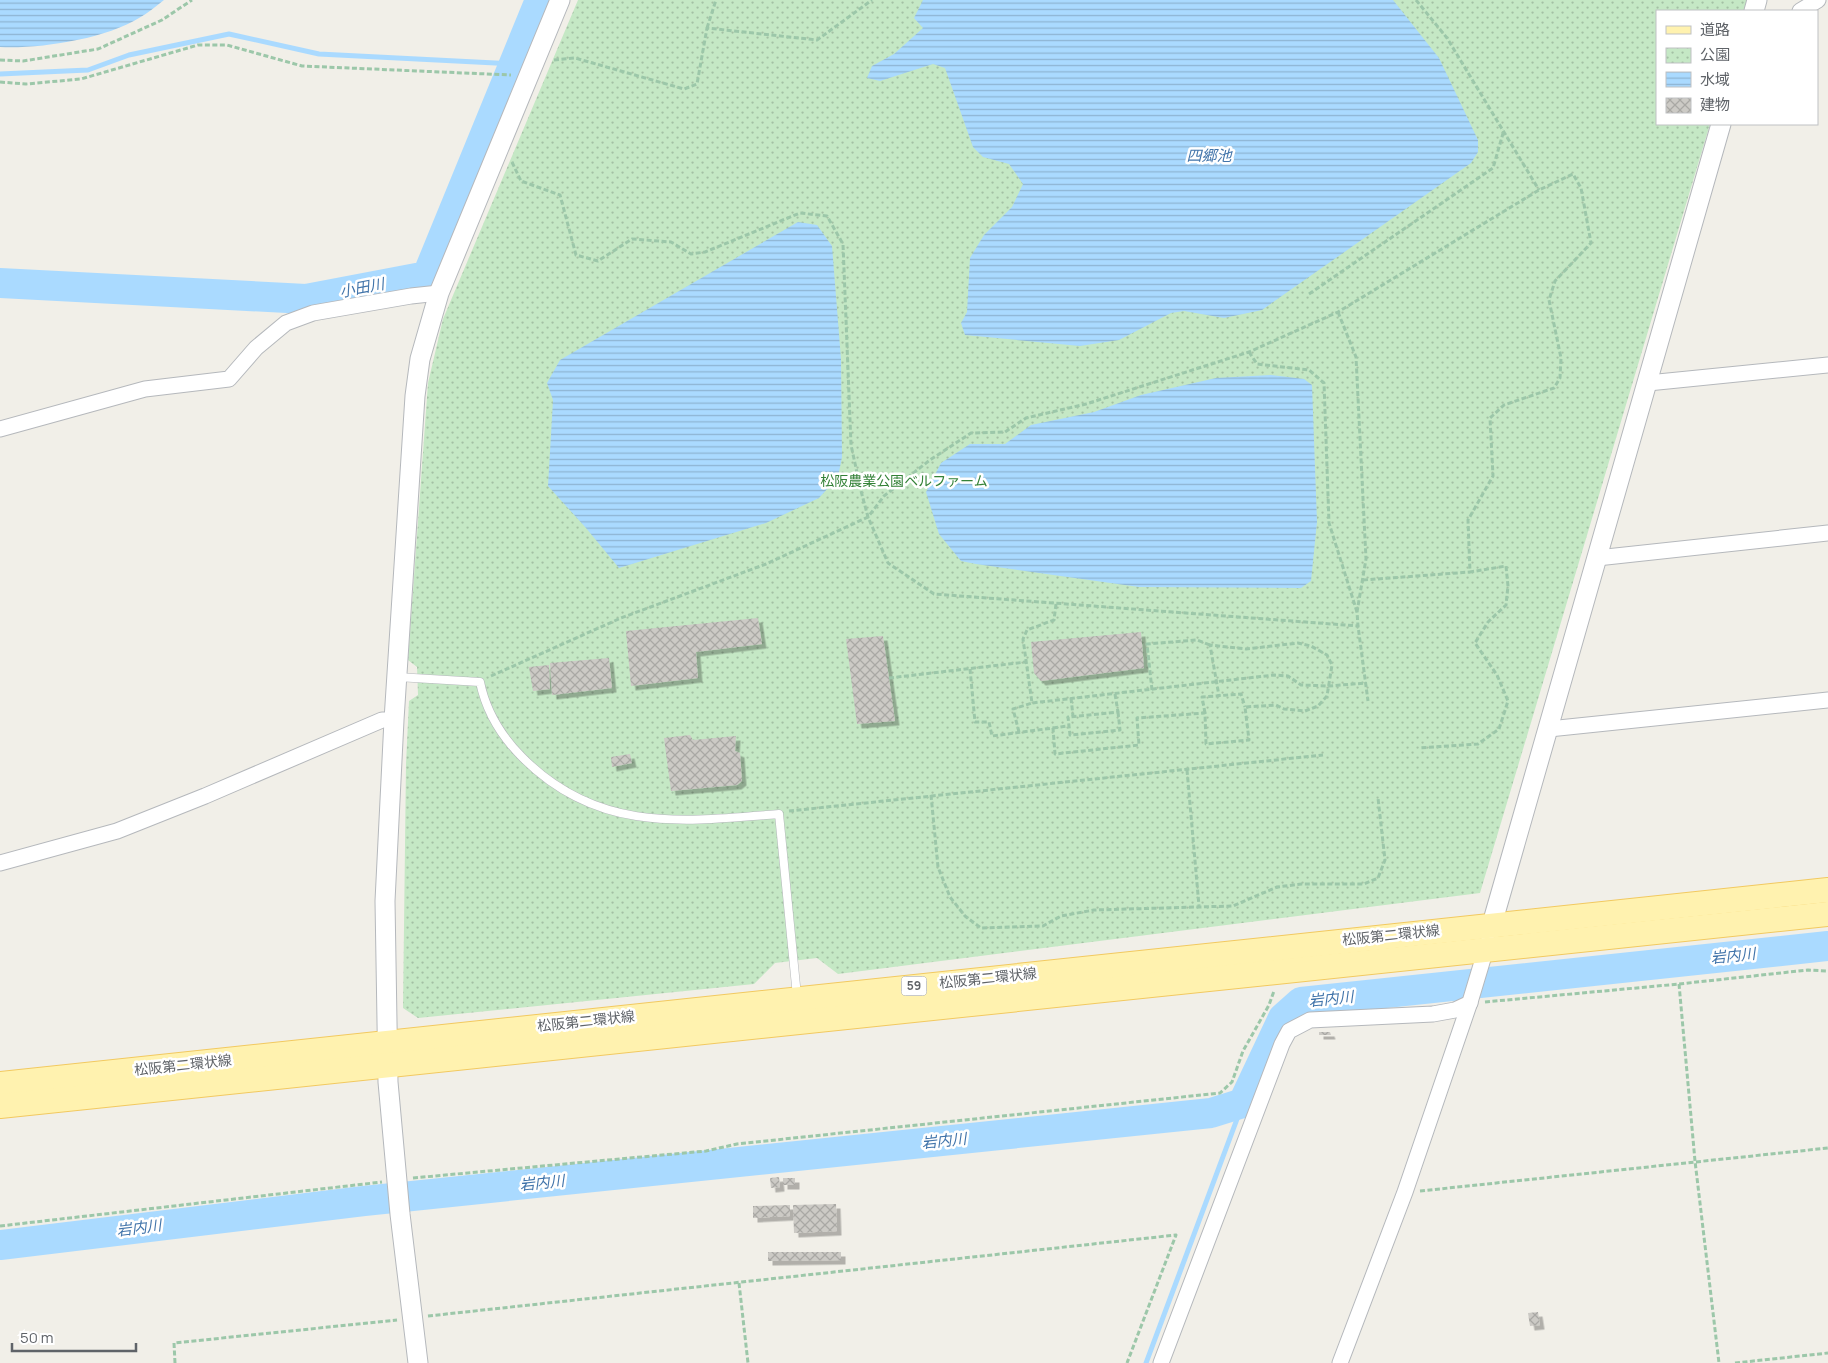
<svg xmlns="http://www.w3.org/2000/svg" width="1828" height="1363" font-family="Manrope,'Noto Sans JP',sans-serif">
  <defs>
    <pattern id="park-dots" width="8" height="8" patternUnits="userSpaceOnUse" patternTransform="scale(1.25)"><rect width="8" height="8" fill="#c5e8c5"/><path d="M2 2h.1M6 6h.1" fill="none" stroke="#a3c0a4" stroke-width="1.8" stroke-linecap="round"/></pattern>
    <pattern id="water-rules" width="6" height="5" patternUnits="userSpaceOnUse" patternTransform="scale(1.25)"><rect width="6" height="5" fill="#aadaff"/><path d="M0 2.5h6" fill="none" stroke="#8eb4d2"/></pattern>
    <pattern id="building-cross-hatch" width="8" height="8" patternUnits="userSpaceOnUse" patternTransform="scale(1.25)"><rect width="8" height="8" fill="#cccac5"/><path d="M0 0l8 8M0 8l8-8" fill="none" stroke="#a9a8a4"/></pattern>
    <filter id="shadow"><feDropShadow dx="4.5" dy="4.5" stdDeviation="0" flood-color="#0004"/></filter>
  </defs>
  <rect width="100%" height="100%" fill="#f1efe8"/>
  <path fill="url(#park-dots)" d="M578,0H1748L1744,11H1657V124H1710L1480,893L838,974L817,958L775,963L754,984L418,1018L403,1008L406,764L409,701L418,695L417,667L408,660L428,383L443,319Z"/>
  <g fill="url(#water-rules)">
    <path d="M0,0H164C156,6 148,13 139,18C105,39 40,49 0,47Z"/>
    <path d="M923,0H1393L1439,58L1478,140V152L1471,163L1262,310L1224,318L1184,311L1171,313L1119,340L1080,346L965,335L961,323L967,312L970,258L984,235L1012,207L1023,184L1009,164L983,157L973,147L945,68L933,64L880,81L867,78L872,66L894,54L923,28L914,18Z"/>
    <path d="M798,222L817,225L832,246L841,359L842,457L838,477L819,498L766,523L619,568L586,528L548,486L553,400L547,383L560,360Z"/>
    <path d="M1271,375L1304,379L1312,385L1317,522L1311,581L1301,588L1139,587L976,564L961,561L939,534L926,492L941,463L970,444H1005L1031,425L1094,412L1141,395L1216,378Z"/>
  </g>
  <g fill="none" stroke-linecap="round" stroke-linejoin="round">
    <g stroke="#aadaff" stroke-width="5">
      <path d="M0,74L88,70L129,55L229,34L319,54L513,64"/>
      <path d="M1146,1363L1243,1103"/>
    </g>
    <g stroke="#aadaff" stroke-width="30">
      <path d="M0,283L306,299L427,276L540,0"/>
      <path d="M0,1245L364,1201L1211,1113L1243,1103L1283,1018L1301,1002L1828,946"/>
    </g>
  </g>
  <g fill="url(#building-cross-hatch)" filter="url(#shadow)">
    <path d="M758,618L762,644L696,652L698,678L631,686L626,631Z"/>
    <path d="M1141,632L1144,668L1041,681L1034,673L1031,642Z"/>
    <path d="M883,636L895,721L857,724L846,639Z"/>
    <path d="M609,658L612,688L552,695L550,663Z"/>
    <path d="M549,665L550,689L533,691L529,667Z"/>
    <path d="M690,735L693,740L736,736L735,751L740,753L742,781L737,785L671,791L664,738Z"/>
    <path d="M630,754L632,763L612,767L611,757Z"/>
    <path d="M1319,1032H1330L1331,1035H1319Z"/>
    <path d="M779,1177L780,1187L771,1188L770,1178Z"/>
    <rect x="783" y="1178" width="12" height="7"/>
    <path d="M836,1204L837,1231L794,1233L793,1205Z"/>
    <path d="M790,1205V1216L753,1218V1206Z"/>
    <path d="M768,1252H841V1260L768,1261Z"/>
    <path d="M1538,1312L1540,1325L1530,1326L1528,1313Z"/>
  </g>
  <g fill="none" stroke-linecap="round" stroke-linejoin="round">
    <g stroke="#b5b8bc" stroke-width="9">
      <path id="service" d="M397,677L480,682C486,711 501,736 522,757C597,833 682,822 779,814L797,996"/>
    </g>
    <g stroke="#b5b8bc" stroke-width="17">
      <g id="minor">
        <path d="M1800,11L1818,0"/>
        <path d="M1648,383L1828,365"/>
        <path d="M0,429L145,389L229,379L256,348L286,323L313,313L411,296L439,293"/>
        <path d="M1597,558L1828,533"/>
        <path d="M1549,729L1828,700"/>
        <path d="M0,863L117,831L205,796L382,720H394"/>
        <path d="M1161,1363L1282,1044L1289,1031L1310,1020L1433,1014L1455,1010L1470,1003"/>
        <path d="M1340,1363L1405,1192L1470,1002L1488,942"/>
      </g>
    </g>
    <g stroke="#b5b8bc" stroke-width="21">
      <g id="tertiary">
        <path d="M1754,11L1757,0"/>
        <path d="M1492,924L1721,124"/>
        <path d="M418,1363L400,1214L388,1082L385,901L394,720L415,396L420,359L439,293L560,0"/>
      </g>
    </g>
    <g stroke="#f2c960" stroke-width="26">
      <g id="primary">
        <path d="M0,1084L1828,890"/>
        <path d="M0,1106L1828,914"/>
      </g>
    </g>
    <g stroke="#9cc7a9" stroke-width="3" stroke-dasharray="5 2.5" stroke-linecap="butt">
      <path d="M1416,0L1447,38L1539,190"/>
      <path d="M707,28L716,0"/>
      <path d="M0,60L23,61L98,49L162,20L192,0"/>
      <path d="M554,60L575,58L684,89L697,84L707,28L817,40L872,0"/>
      <path d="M0,82L26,84L81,79L198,45H227L302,66L511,75"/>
      <path d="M512,162L521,181L560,195L576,255L598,261L632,239L671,242L691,254L705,252L800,213L827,216L843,244L851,445L861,491L868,517L888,563L934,594L1358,626"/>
      <path d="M1309,294L1493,168L1504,130"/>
      <path d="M1338,312L1356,357L1366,559L1357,612L1358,626L1368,701"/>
      <path d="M1249,352L1257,364L1309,370L1324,383L1329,523L1357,612"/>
      <path d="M1363,580L1470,572"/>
      <path d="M1056,604L1054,620L1027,630L1023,639L1032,703L1274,675L1288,676L1301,685L1329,686L1366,683"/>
      <path d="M970,669L975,722H989L992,736L1053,728L1055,754L1139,745L1137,718L1205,713L1206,744L1249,740L1245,707L1276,705L1284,709L1305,711L1318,706L1327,696L1332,665L1327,655L1311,646L1298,643L1246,649L1210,645L1219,696"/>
      <path d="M491,676L621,618L766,564L868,517L884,496L930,460L971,433L1005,432L1026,418L1086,404L1249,352L1338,312L1539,190L1573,174L1581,188L1591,243L1555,281L1549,300L1561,358L1560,378L1554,388L1504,405L1490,418L1493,476L1468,520L1470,572L1506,566L1508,586L1506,605L1488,622L1475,643L1497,675L1508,701L1499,729L1478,744L1419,748"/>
      <path d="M889,678L1026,662"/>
      <path d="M1152,690L1147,644L1197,640L1210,645"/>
      <path d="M1115,694L1118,712"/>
      <path d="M1071,698L1073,716"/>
      <path d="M1118,712L1120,730L1070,735L1068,717Z"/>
      <path d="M1205,713L1202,697L1241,694L1245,707"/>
      <path d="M1053,728L1068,726"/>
      <path d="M1019,732L1013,709L1032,703"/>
      <path d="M1187,770L1199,906"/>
      <path d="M931,795L938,867L950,897L965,916L981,928L1043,926L1061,916L1094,910L1233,906L1277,887L1302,884H1364L1378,878L1385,860L1378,798"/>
      <path d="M789,811L1323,755"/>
      <path d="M1679,984L1695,1161L1719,1363"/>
      <path d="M1485,1002L1679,984L1808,970L1828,971"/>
      <path d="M413,1178L706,1151L737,1144L1220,1093L1232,1082L1243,1051L1269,1005L1274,991"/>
      <path d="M1420,1191L1828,1148"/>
      <path d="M0,1226L382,1182"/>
      <path d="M739,1283L748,1363"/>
      <path d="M428,1316L1176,1235L1127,1363"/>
      <path d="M175,1363L174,1343L397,1320"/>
      <path d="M1735,1363L1828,1353"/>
    </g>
    <use href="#service" stroke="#fff" stroke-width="8"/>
    <use href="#minor" stroke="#fff" stroke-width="15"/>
    <use href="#tertiary" stroke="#fff" stroke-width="19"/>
    <use href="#primary" stroke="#fff2af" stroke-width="24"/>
  </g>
  <g text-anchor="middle" stroke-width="5" stroke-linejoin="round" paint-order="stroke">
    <rect fill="#fff" stroke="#8f9295" stroke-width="1" x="901.5" y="976.5" width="25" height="19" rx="4"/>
    <g font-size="12" font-weight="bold" fill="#5f6368">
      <text x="914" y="990">59</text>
    </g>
    <g font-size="14" fill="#348238" stroke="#fff">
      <text x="904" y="486">松阪農業公園ベルファーム</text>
    </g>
    <g font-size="14" fill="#5f6368" stroke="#fff">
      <text transform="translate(1391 935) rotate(-6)" y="5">松阪第二環状線</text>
      <text transform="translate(988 978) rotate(-6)" y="5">松阪第二環状線</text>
      <text transform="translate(586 1021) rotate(-6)" y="5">松阪第二環状線</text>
      <text transform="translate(183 1065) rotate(-6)" y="5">松阪第二環状線</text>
    </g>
    <g font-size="15" font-style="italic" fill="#4174aa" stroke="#fff">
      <text x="1209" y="161">四郷池</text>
      <text transform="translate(362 288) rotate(-11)" y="5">小田川</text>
      <text transform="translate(1733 956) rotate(-6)" y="5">岩内川</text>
      <text transform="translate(1331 999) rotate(-6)" y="5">岩内川</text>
      <text transform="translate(944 1141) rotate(-6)" y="5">岩内川</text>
      <text transform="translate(542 1183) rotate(-6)" y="5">岩内川</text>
      <text transform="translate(139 1228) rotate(-7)" y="5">岩内川</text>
    </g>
  </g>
  <rect x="1656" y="10" width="162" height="115" fill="#ffffff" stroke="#bfc1c3"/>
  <rect x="1666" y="26" width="25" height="8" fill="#fff2af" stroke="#bfc1c3"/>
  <text x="1700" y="35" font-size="15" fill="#5f6368">道路</text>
  <rect x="1666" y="48" width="25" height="15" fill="url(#park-dots)" stroke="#bfc1c3"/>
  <text x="1700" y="60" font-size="15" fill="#5f6368">公園</text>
  <rect x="1666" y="72" width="25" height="15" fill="url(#water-rules)" stroke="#bfc1c3"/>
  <text x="1700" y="85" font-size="15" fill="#5f6368">水域</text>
  <rect x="1666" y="98" width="25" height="15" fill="url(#building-cross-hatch)" stroke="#bfc1c3"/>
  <text x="1700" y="110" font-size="15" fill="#5f6368">建物</text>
  <path d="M12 1343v8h124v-8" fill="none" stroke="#5f6368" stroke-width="2.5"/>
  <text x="20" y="1343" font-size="15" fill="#5f6368" stroke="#ffffff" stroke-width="4" paint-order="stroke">50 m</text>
</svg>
